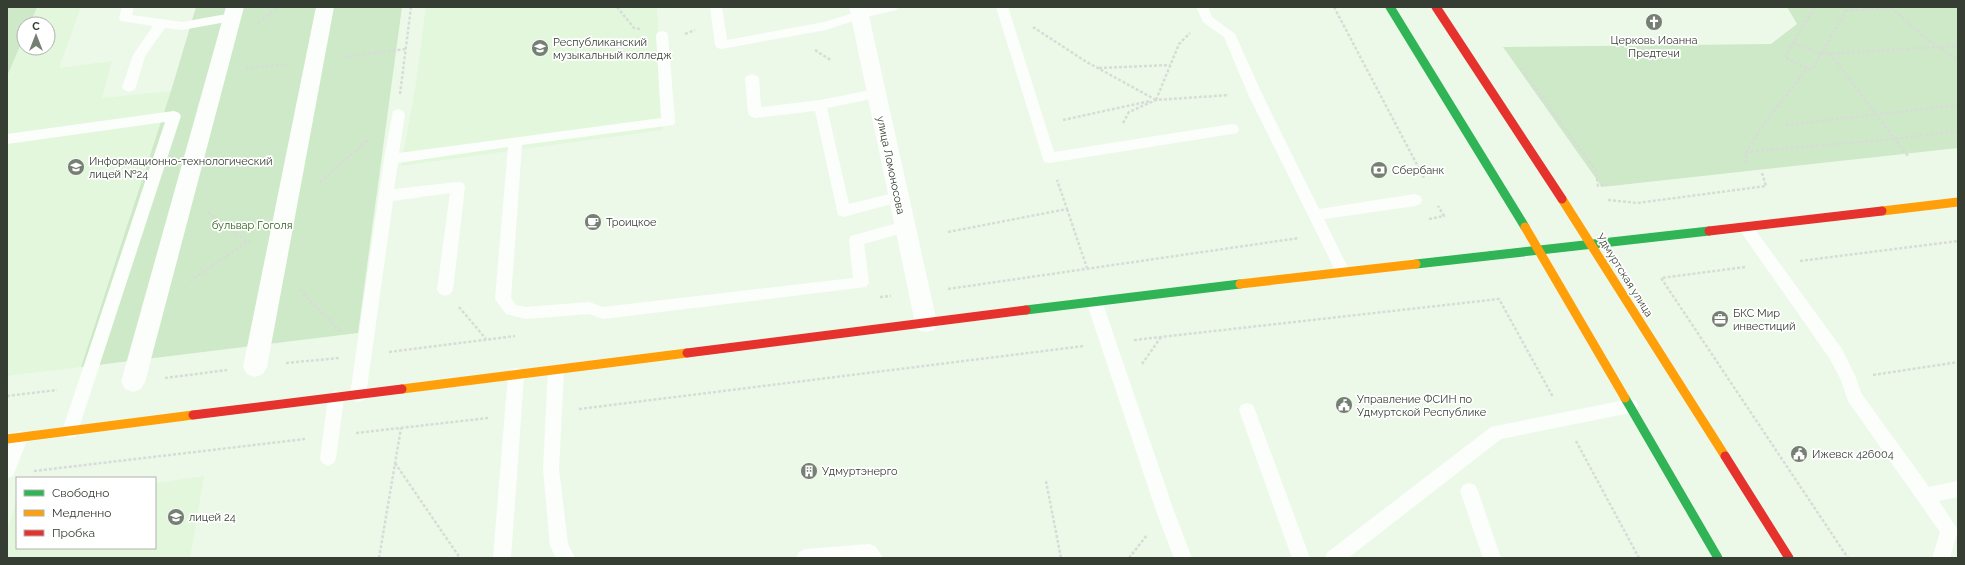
<svg xmlns="http://www.w3.org/2000/svg" width="1965" height="565" font-family="Raleway,sans-serif">
  <rect width="100%" height="100%" fill="#ecf9e9"/>
  <g fill="#e3f7dd" fill-rule="evenodd">
    <path d="M7,7H81L59,68L112,61L102,98L171,91L81,367L7,376ZM24,24H48V48H24Z"/>
    <path d="M426,7H657L663,130L401,166L415,89Z"/>
    <path d="M204,476L190,558H7V532L16,502L17,548H155V483Z"/>
  </g>
  <g fill="#cee9c7">
    <path d="M7,7H37L30,24H24V37L7,76Z"/>
    <path d="M196,7H402L358,333L81,367L171,91Z"/>
    <path d="M1787,7H1958V148L1602,187L1503,47L1771,44L1797,24Z"/>
  </g>
  <g fill="none" stroke-linecap="round" stroke-linejoin="round">
    <g stroke="#d8dcd8" stroke-width="2.5" stroke-dasharray="3 2" stroke-linecap="butt">
      <path d="M617,7L634,28L640,29"/>
      <path d="M1334,7L1424,178"/>
      <path d="M1814,7L1785,58L1812,70L1848,7"/>
      <path d="M1891,7L1923,36L1958,60"/>
      <path d="M1846,11L1894,7"/>
      <path d="M258,23L278,7"/>
      <path d="M1033,27L1085,61L1156,100"/>
      <path d="M685,34L695,30"/>
      <path d="M1794,43L1821,54L1958,46"/>
      <path d="M815,50L832,61"/>
      <path d="M1830,54L1908,156"/>
      <path d="M343,57L406,49"/>
      <path d="M1099,68L1170,65"/>
      <path d="M1521,68L1596,171L1598,186L1611,183"/>
      <path d="M246,69L287,64"/>
      <path d="M400,94L411,7"/>
      <path d="M1156,100L1179,44L1190,33"/>
      <path d="M1063,120L1150,101"/>
      <path d="M1123,123L1129,112L1156,100L1229,95"/>
      <path d="M1786,125L1958,105"/>
      <path d="M1746,152L1894,139L1958,131"/>
      <path d="M1746,163V152L1767,120L1808,68"/>
      <path d="M320,182L369,139"/>
      <path d="M1608,200L1637,203L1766,186L1762,173"/>
      <path d="M1067,209L1087,268"/>
      <path d="M208,212L247,242"/>
      <path d="M1429,219L1444,216L1438,206"/>
      <path d="M948,232L1067,209L1057,180"/>
      <path d="M1800,261L1958,241"/>
      <path d="M1745,267L1661,278L1848,558"/>
      <path d="M190,281L250,240"/>
      <path d="M948,289L1299,238"/>
      <path d="M300,290L341,332"/>
      <path d="M880,297L891,296"/>
      <path d="M459,307L486,339"/>
      <path d="M1134,340L1499,299L1553,397"/>
      <path d="M389,352L515,336"/>
      <path d="M286,363L339,358"/>
      <path d="M1142,364L1161,337"/>
      <path d="M1873,375L1958,362"/>
      <path d="M165,378L227,370"/>
      <path d="M7,396L57,390"/>
      <path d="M579,409L1084,346"/>
      <path d="M356,433L488,418"/>
      <path d="M1576,441L1639,558"/>
      <path d="M395,463L460,558"/>
      <path d="M34,471L305,439"/>
      <path d="M1046,481L1061,558"/>
      <path d="M379,558L401,428"/>
      <path d="M1129,558L1147,535"/>
    </g>
    <g fill="#fcfefc" fill-rule="evenodd">
      <path d="M122,7H134L132,15L182,22L232,13L236,14L238,17L236,20L232,21L182,30L165,28L145,56L136,87L134,90L129,92L124,90L122,87L133,55L153,26L121,21L119,18Z"/>
      <path d="M710,7H722L727,40L824,22L873,7H898L896,10L862,18L826,30L721,49L717,48L715,45Z"/>
      <path d="M996,7H1008L1054,152L1232,124L1237,125L1239,129L1237,133L1232,134L1049,163L1044,162Z"/>
      <path d="M1196,7H1208L1212,17L1235,34L1262,94L1319,209L1415,194L1420,196L1422,200L1420,204L1415,206L1324,219L1350,272L1348,276L1343,278L1338,276L1248,94L1224,37L1203,22Z"/>
      <path d="M662,31L666,32L668,35L675,122L673,125L522,145L511,298L516,305L526,307L589,302L603,307L853,278L849,240L851,236L904,221L909,223L911,227L909,231L864,244L869,283L866,287L603,319L589,314L526,319L506,314L495,299L508,147L398,163L394,189L458,182L463,183L465,187L453,290L450,294L445,296L440,294L437,290L450,193L393,201L366,395L364,400L358,402L352,400L350,395L384,159L393,111L398,109L403,111L405,114L399,153L661,118L656,35L658,32Z"/>
      <path d="M752,74L757,76L759,79L761,107L820,100L876,89L881,91L883,94L881,97L827,108L849,204L898,192L903,193L905,197L903,201L843,217L838,215L815,111L755,118L750,116L748,113L745,79L747,76Z"/>
      <path d="M174,111L179,113L181,116L78,431L76,436L70,438L64,436L62,431L165,122L7,144V134Z"/>
      <path d="M1746,222L1751,224L1842,349L1857,380L1861,393L1929,487L1958,481V497L1939,501L1958,530L1950,558H1932L1940,532L1848,401L1841,380L1830,359L1741,232L1739,228L1741,224Z"/>
      <path d="M1094,295L1099,297L1102,301L1174,511L1192,558H1174L1156,511L1086,301L1089,297Z"/>
      <path d="M556,364L562,366L564,371L559,469L568,544L575,558H556L550,546L543,469L548,371L550,366Z"/>
      <path d="M516,368L522,370L524,375L511,558H493L508,375L510,370Z"/>
      <path d="M336,391L342,393L344,398L336,458L334,463L328,466L322,463L320,458L328,398L330,393Z"/>
      <path d="M1630,399L1636,401L1638,406L1636,411L1630,413L1501,439L1348,558H1325L1328,552L1491,427Z"/>
      <path d="M1247,403L1253,405L1255,410L1310,558H1292L1239,410L1241,405Z"/>
      <path d="M20,431L26,433L28,438L13,476L7,479V450L14,433Z"/>
      <path d="M1469,483L1475,485L1478,491L1501,558H1483L1460,491L1463,485Z"/>
      <path d="M869,544L875,546L883,558H796L799,552L805,549Z"/>
    </g>
    <g fill="#fcfefc" fill-rule="evenodd">
      <path d="M226,7H244L145,382L141,389L133,392L125,389L121,382Z"/>
      <path d="M316,7H334L267,367L263,374L255,377L247,374L243,367Z"/>
      <path d="M849,7H867L937,323L934,330L926,332L918,330L915,323Z"/>
    </g>
    <g stroke="#30b455" stroke-width="9">
      <path d="M1390,7L1525,227"/>
      <path d="M1416,264L1709,231"/>
      <path d="M1026,310L1240,284"/>
      <path d="M1625,398L1718,558"/>
    </g>
    <g stroke="#ff9f0a" stroke-width="9">
      <path d="M1562,199L1725,456"/>
      <path d="M1882,211L1958,202"/>
      <path d="M1525,227L1625,398"/>
      <path d="M1240,284L1416,264"/>
      <path d="M402,389L687,353"/>
      <path d="M7,439L193,415"/>
    </g>
    <g stroke="#e5322d" stroke-width="9">
      <path d="M1436,7L1562,199"/>
      <path d="M1709,231L1882,211"/>
      <path d="M687,353L1026,310"/>
      <path d="M193,415L402,389"/>
      <path d="M1725,456L1789,558"/>
    </g>
  </g>
  <defs>
    <g id="church-disc" transform="scale(0.9)"><circle r="9.5" fill="#767f73" stroke="#fff"/><path d="M-1.2-6h2.4v3.5h3.3v2.4h-3.3V6h-2.4V-.1h-3.3v-2.4h3.3Z" fill="#fff"/></g>
    <g id="university-disc" transform="scale(0.9)"><circle r="9.5" fill="#767f73" stroke="#fff"/><path d="M0-5L7-2L0 1L-7-2ZM-4 1L0 2.5L4 1V4Q0 6-4 4Z" fill="#fff"/></g>
    <g id="school-disc" transform="scale(0.9)"><circle r="9.5" fill="#767f73" stroke="#fff"/><path d="M0-5L7-2L0 1L-7-2ZM-4 1L0 2.5L4 1V4Q0 6-4 4Z" fill="#fff"/></g>
    <g id="bank-disc" transform="scale(0.9)"><circle r="9.5" fill="#767f73" stroke="#fff"/><path d="M-6-4H6V4H-6ZM0-2.3a2.3 2.3 0 1 0 0 4.6a2.3 2.3 0 1 0 0-4.6Z" fill="#fff"/></g>
    <g id="cafe-disc" transform="scale(0.9)"><circle r="9.5" fill="#767f73" stroke="#fff"/><path d="M-5.5-4.5H6V0H3Q3 3.5 0 3.5H-2.5Q-5.5 3.5-5.5 0ZM3-3.2v2h1.7v-2ZM-6 4.5H4V6H-6Z" fill="#fff"/></g>
    <g id="office-disc" transform="scale(0.9)"><circle r="9.5" fill="#767f73" stroke="#fff"/><path d="M-6-3h4V-5.5h4V-3h4V5H-6ZM-1-4.5V-3h2v-1.5ZM-6 0V1H6V0Z" fill="#fff"/></g>
    <g id="civic-disc" transform="scale(0.9)"><circle r="9.5" fill="#767f73" stroke="#fff"/><path d="M-.6-6.5H3V-4.5H.6V-3L4-1V1h2V6H-6V1h2V-1L-.6-3ZM-1.2 2.5V6h2.4V2.5Z" fill="#fff"/></g>
    <g id="building-disc" transform="scale(0.9)"><circle r="9.5" fill="#767f73" stroke="#fff"/><path d="M-4-6H4V6H1V3H-1V6H-4ZM-2.5-4.3h1.7v1.8h-1.7ZM.8-4.3h1.7v1.8H.8ZM-2.5-1h1.7V.8h-1.7ZM.8-1h1.7V.8H.8Z" fill="#fff"/></g>
  </defs>
  <g fill-rule="evenodd">
    <use href="#church-disc" x="1654" y="22"/>
    <use href="#university-disc" x="540" y="48"/>
    <use href="#school-disc" x="76" y="167"/>
    <use href="#bank-disc" x="1379" y="170"/>
    <use href="#cafe-disc" x="593" y="222"/>
    <use href="#office-disc" x="1720" y="319"/>
    <use href="#civic-disc" x="1344" y="405"/>
    <use href="#civic-disc" x="1799" y="454"/>
    <use href="#building-disc" x="809" y="471"/>
    <use href="#school-disc" x="176" y="517"/>
  </g>
  <g text-anchor="middle" stroke-width="3.5" stroke-linejoin="round" paint-order="stroke">
    <g font-size="11" fill="#363e33" stroke="#fff" text-anchor="start">
      <text x="1654" y="44" text-anchor="middle">Церковь Иоанна<tspan x="1654" dy="13">Предтечи</tspan></text>
      <text x="553" y="46">Республиканский<tspan x="553" dy="13">музыкальный колледж</tspan></text>
      <text x="89" y="165">Информационно-технологический<tspan x="89" dy="13">лицей №24</tspan></text>
      <text x="1392" y="174">Сбербанк</text>
      <text x="606" y="226">Троицкое</text>
      <text x="1733" y="317">БКС Мир<tspan x="1733" dy="13">инвестиций</tspan></text>
      <text x="1357" y="403">Управление ФСИН по<tspan x="1357" dy="13">Удмуртской Республике</tspan></text>
      <text x="1812" y="458">Ижевск 426004</text>
      <text x="822" y="475">Удмуртэнерго</text>
      <text x="189" y="521">лицей 24</text>
    </g>
    <g font-size="11" fill="#363e33" stroke="#fff">
      <text transform="translate(891 165) rotate(78)" y="4">улица Ломоносова</text>
      <text transform="translate(1625 275) rotate(58)" y="4">Удмуртская улица</text>
    </g>
    <g font-size="11" fill="#2b5f1a" stroke="#fff">
      <text x="252" y="229">бульвар Гоголя</text>
    </g>
  </g>
  <rect width="1965" height="565" fill="none" stroke="#363e33" stroke-width="16"/>
  <rect x="16" y="477" width="140" height="72" fill="#ffffff" stroke="#afb2ad"/>
  <rect x="24" y="490" width="20" height="6" fill="#30b455" stroke="#afb2ad"/>
  <text x="52" y="497" font-size="12" fill="#363e33">Свободно</text>
  <rect x="24" y="510" width="20" height="6" fill="#ff9f0a" stroke="#afb2ad"/>
  <text x="52" y="517" font-size="12" fill="#363e33">Медленно</text>
  <rect x="24" y="530" width="20" height="6" fill="#e5322d" stroke="#afb2ad"/>
  <text x="52" y="537" font-size="12" fill="#363e33">Пробка</text>
  <g transform="translate(36 36)"><circle r="19" fill="#ffffff" stroke="#afb2ad"/>
  <path d="M0-3L7 15L0 10L-7 15Z" fill="#767f73"/>
  <text y="-6" font-size="11" font-weight="bold" text-anchor="middle" fill="#363e33">С</text>
  </g>
</svg>
